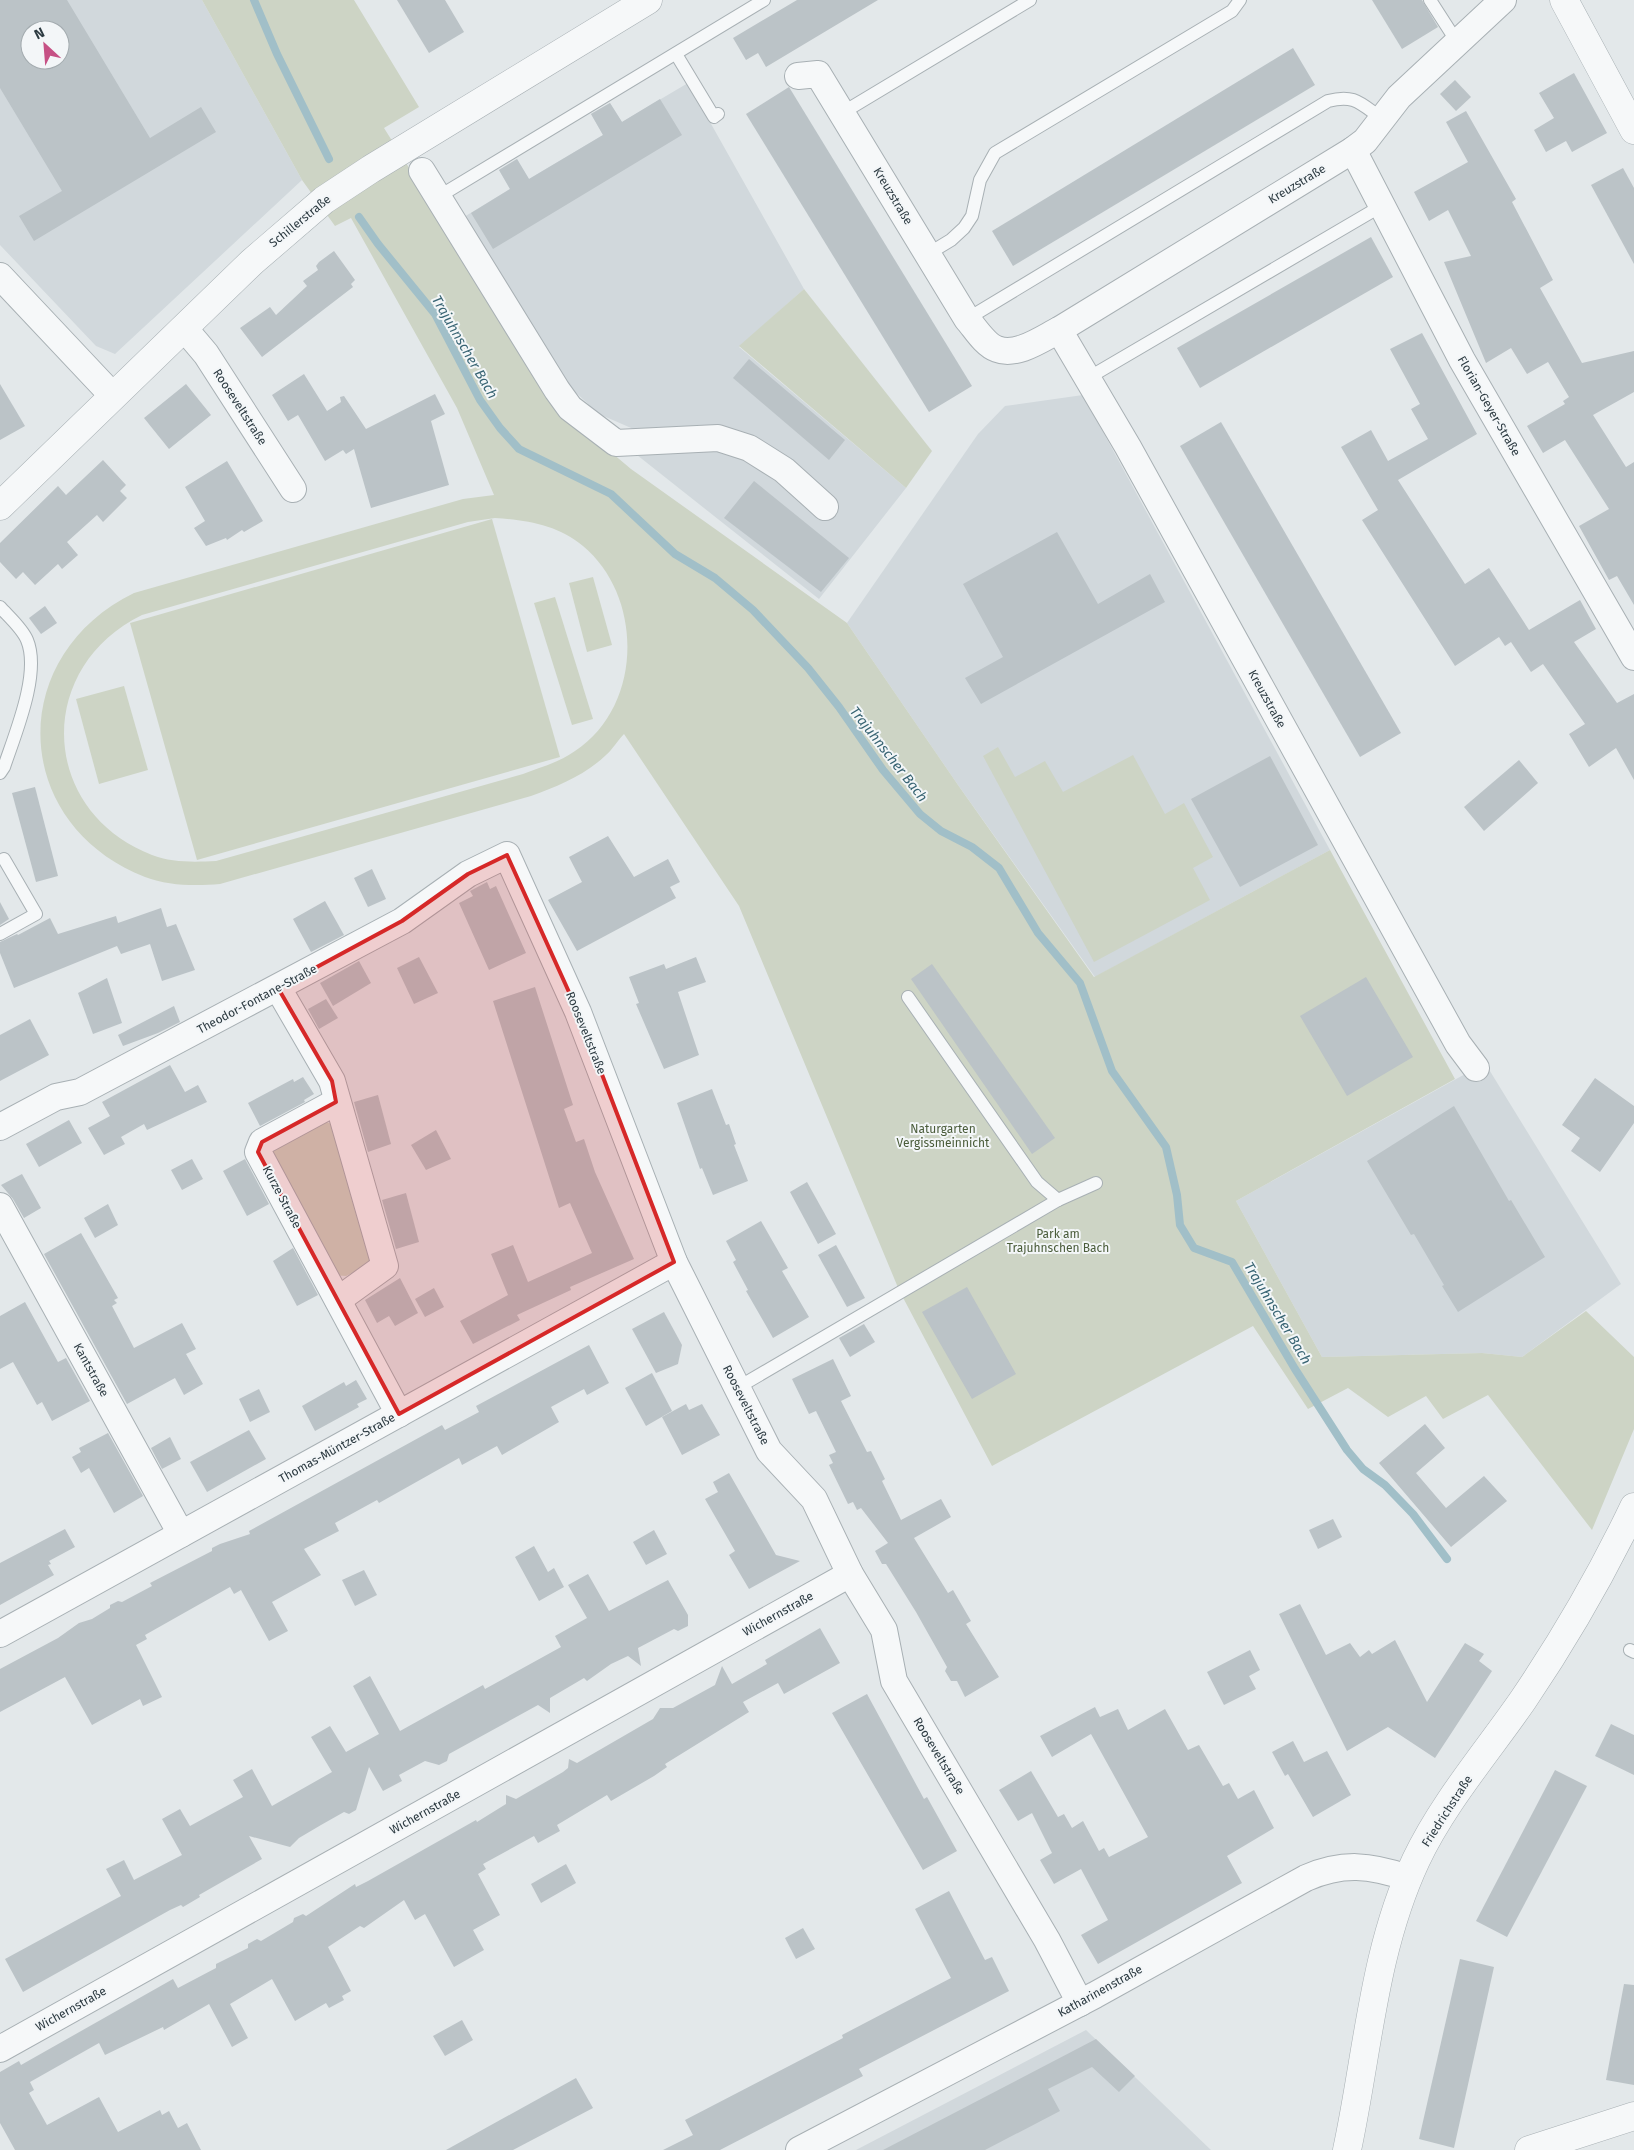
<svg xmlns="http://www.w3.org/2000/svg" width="1634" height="2150" font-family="'Fira Sans',sans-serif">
  <rect width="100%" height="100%" fill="#e3e8ea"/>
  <g fill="#d1d8dc" fill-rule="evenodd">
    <path d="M0,0H202L302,180L115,354L96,346L0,245ZM30,30H60V60H30Z"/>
    <path d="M688,83L804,289L739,347L906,488L819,599L637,455L638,431L599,414L572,389L464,217L510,189L499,170L517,159L529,179L603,135L591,114L610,103L622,122Z"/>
    <path d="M1083,395L1330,850L1095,977L958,785L847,623L978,434L1005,406Z"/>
    <path d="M1485,1063L1621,1284L1522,1357L1482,1353L1322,1357L1236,1201Z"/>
    <path d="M1086,2030L1211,2150H856Z"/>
  </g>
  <g fill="#cdd4c5" fill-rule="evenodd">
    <path d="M202,0H354L419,107L384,128L562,411L631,469L847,623L958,785L1094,977L1330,850L1455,1079L1236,1201L1322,1357L1482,1353L1522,1357L1586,1311L1634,1357V1429L1592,1530L1488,1395L1443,1419L1426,1396L1388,1417L1348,1388L1308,1409L1253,1326L992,1466L899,1290L739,906L624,734C617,741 613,749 606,755C584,776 558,786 531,796L220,884C196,886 168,886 145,877C10,824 5,656 134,593L463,499L494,495L457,408L351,218L335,226L302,180ZM495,518C527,520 558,525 583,546C644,597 643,706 575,751C560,762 541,767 523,774L216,861C196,862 172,863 152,855C39,811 34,668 142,615L468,522Z"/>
    <path d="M804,289L932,451L906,488L739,346Z"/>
    <path d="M492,519L560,757L197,860L130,623Z"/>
    <path d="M593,577L612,645L587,652L569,583Z"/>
    <path d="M555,597L593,719L572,725L534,603Z"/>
    <path d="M124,686L148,770L99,784L76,699Z"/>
    <path d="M998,747L1015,777L1045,761L1063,792L1133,755L1165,814L1184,803L1213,857L1193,868L1210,900L1094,962L983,756Z"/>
    <path d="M319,1118L337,1127L373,1249L368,1265L346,1276L331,1275L271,1154L281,1137Z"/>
  </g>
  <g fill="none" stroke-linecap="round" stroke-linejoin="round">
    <g stroke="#a1bfc8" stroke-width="8">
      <path d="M254,0L277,54L329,159"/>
      <path d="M359,217L378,244L435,314L480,400L500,428L519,449L611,494L675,554L715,578L753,610L808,668L839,707L883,770L920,814L941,831L972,847L999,868L1038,933L1080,983L1112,1071L1166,1147L1177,1195L1180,1225L1194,1248L1232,1262L1295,1369L1347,1450L1363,1469L1385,1485L1413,1514L1447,1559"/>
    </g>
  </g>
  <g fill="#bbc3c7" fill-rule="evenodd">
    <path d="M0,0H67L150,138L201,107L216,132L34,241L19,216L62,191L0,88ZM30,30H60V60H30Z"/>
    <path d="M397,0H445L464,32L429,53Z"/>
    <path d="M797,0H878L766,67L758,53L746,60L733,38Z"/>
    <path d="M1372,0H1422L1438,27L1402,49Z"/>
    <path d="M1293,48L1315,85L1013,266L992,231Z"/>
    <path d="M1574,73L1607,133L1572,152L1566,141L1546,152L1534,130L1554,118L1539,93Z"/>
    <path d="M1455,80L1471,97L1456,111L1440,94Z"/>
    <path d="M789,87L972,386L929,412L746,114Z"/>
    <path d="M660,99L682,135L493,249L471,213L510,189L499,170L517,159L529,179L603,135L591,114L610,103L622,122Z"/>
    <path d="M1466,111L1516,199L1512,202L1553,280L1540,288L1582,363L1634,351V392L1593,415L1626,467L1634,462V605L1617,576L1609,580L1579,526L1609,509L1565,440L1543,453L1527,426L1565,404L1563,401L1569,397L1548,362L1527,374L1511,348L1486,363L1444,262L1471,256L1448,210L1429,221L1414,192L1468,162L1446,122Z"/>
    <path d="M1623,168L1634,188V264L1591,185Z"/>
    <path d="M1371,237L1393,277L1200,388L1177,348Z"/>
    <path d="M334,251L355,280L351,284L353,287L262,357L240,328L270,307L276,315L307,286L303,281L318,270L316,266L319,262Z"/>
    <path d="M1422,333L1477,434L1398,480L1465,584L1489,568L1529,630L1580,600L1596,629L1574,642L1617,703L1634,694V780L1616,748L1589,767L1569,734L1585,724L1543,664L1531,672L1511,642L1505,646L1499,637L1455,666L1362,520L1378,510L1341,447L1371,430L1388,461L1428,439L1411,409L1420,404L1390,349Z"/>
    <path d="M749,359L845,440L829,460L733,378Z"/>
    <path d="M304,374L327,411L341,402L340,397L344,396L366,429L435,394L445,414L431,421L449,485L371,508L354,449L346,454L343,450L325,461L298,415L288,421L272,395Z"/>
    <path d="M0,384L25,426L0,440Z"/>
    <path d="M186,384L211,415L169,449L144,418Z"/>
    <path d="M1221,422L1401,733L1360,757L1180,446Z"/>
    <path d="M103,460L126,485L120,491L127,498L103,522L97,515L67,542L78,555L62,569L58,564L35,585L23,572L16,579L0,562V543L58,486L66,495Z"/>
    <path d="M227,461L263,521L244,532L242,530L227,540L226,538L206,546L194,528L205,521L185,487Z"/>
    <path d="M754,481L849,558L821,592L724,518Z"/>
    <path d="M1057,532L1098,604L1150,574L1165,602L981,704L965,678L1003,657L963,584Z"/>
    <path d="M45,606L57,623L41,634L29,618Z"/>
    <path d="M1270,756L1318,845L1240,887L1191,799Z"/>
    <path d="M1519,760L1538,783L1484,831L1464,807Z"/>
    <path d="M35,787L58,876L36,882L12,793Z"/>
    <path d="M608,836L634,877L668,859L680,882L670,887L676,898L577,951L548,900L582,882L569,857Z"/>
    <path d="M372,869L386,899L368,907L354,878Z"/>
    <path d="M487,882L490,889L496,886L526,953L489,970L459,903L473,896L470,891Z"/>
    <path d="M325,901L344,935L311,952L293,919Z"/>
    <path d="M0,902L9,919L0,925Z"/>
    <path d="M161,908L167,927L176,924L195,970L162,981L150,944L121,954L117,946L14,988L0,953V942L17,934L18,935L50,918L58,934L116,916L118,923Z"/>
    <path d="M419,957L438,993L414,1004L397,968Z"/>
    <path d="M696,957L706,982L678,992L699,1055L664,1069L636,1004L639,1003L629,977L664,964L666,969Z"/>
    <path d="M359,961L371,983L333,1006L320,983Z"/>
    <path d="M932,964L1055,1138L1032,1154L911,979Z"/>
    <path d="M1366,977L1413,1057L1347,1096L1300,1016Z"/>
    <path d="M107,978L122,1023L93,1034L78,993Z"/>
    <path d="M535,987L573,1105L564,1109L576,1142L584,1139L595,1172L634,1259L570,1287L571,1290L517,1315L520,1320L473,1344L460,1321L508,1295L491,1254L513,1245L528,1282L592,1253L570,1203L559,1208L493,1001Z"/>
    <path d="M326,999L338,1018L319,1029L308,1009Z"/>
    <path d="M174,1006L180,1022L158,1033L123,1046L118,1035Z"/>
    <path d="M30,1019L49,1055L0,1081V1035Z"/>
    <path d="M170,1065L185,1092L198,1085L207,1102L147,1130L144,1124L121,1137L125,1144L104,1155L88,1128L110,1116L102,1102Z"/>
    <path d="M303,1077L314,1094L304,1100L305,1102L260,1126L248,1103L293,1079L294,1082Z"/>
    <path d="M1595,1078L1634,1106V1123L1600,1172L1571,1151L1580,1138L1562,1125Z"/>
    <path d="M712,1089L726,1125L729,1124L736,1144L734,1145L748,1181L713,1195L702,1168L700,1169L677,1103Z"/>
    <path d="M378,1095L391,1144L368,1152L354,1102Z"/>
    <path d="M1454,1106L1509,1201L1511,1200L1545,1257L1458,1312L1442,1286L1444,1285L1414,1234L1411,1235L1367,1161Z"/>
    <path d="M69,1120L82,1143L39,1167L26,1144Z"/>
    <path d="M436,1130L451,1159L426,1170L411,1145Z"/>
    <path d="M192,1159L203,1179L182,1190L171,1170Z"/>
    <path d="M245,1159L269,1204L247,1216L223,1171Z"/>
    <path d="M22,1174L41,1208L24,1218L13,1199L1,1185Z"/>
    <path d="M807,1182L836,1234L818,1244L790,1192Z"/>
    <path d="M406,1193L419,1242L396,1249L382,1200Z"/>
    <path d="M108,1204L118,1225L95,1238L84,1218Z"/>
    <path d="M761,1221L788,1268L782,1271L809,1317L773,1338L746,1291L748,1290L733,1262L736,1260L726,1241Z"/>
    <path d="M81,1233L118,1298L114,1300L117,1303L112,1306L134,1348L182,1323L196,1349L186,1354L203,1384L184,1395L175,1378L127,1404L44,1254Z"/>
    <path d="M836,1245L865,1298L847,1307L818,1255Z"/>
    <path d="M293,1248L318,1295L297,1306L273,1261Z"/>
    <path d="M400,1278L418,1313L395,1326L389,1316L377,1323L365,1300Z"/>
    <path d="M967,1287L1016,1374L972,1399L922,1312Z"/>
    <path d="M434,1288L444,1307L425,1317L415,1299Z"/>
    <path d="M25,1302L58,1362L66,1358L90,1401L52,1421L42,1402L37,1405L13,1362L0,1369V1316Z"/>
    <path d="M664,1312L682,1345L678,1364L656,1373L632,1329Z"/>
    <path d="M864,1324L875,1342L850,1357L839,1338Z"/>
    <path d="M589,1345L609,1383L587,1395L584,1389L551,1407L559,1422L502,1455L497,1446L462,1465L459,1458L379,1503L377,1500L335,1523L339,1531L304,1549L321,1575L272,1602L288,1631L269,1641L241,1590L234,1594L230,1587L145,1635L147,1639L136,1645L162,1697L143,1706L140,1699L92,1725L65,1677L0,1712V1669L58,1638L79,1623L92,1619L110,1608V1605L118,1601L122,1602L152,1586L150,1583L212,1551V1548L220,1544L250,1534L249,1531L442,1425L445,1430L479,1412L476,1406Z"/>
    <path d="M833,1359L851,1396L841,1401L867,1452L871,1451L885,1479L882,1481L901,1520L941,1499L951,1517L914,1538L948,1593L953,1590L971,1621L966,1624L999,1677L965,1697L957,1681H951L945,1671L947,1667L916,1612L886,1564H882L875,1551L888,1543L861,1508L857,1510L853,1502L848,1504L829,1465L833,1463L829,1455L836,1452L816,1411L809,1414L792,1379Z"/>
    <path d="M652,1373L672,1411L646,1426L625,1388Z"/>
    <path d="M356,1380L367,1399L357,1404L359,1407L315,1431L302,1406L344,1382L346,1386Z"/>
    <path d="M259,1389L270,1412L250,1422L239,1399Z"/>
    <path d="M686,1404L689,1410L702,1404L720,1435L682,1455L662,1417Z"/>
    <path d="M1425,1424L1445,1448L1416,1473L1446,1508L1484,1476L1507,1501L1451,1547L1379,1463Z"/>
    <path d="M249,1430L266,1459L207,1492L190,1462Z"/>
    <path d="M108,1433L143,1496L114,1513L89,1468L81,1473L72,1457L81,1452L79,1448Z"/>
    <path d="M170,1437L181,1459L162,1469L151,1448Z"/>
    <path d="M729,1473L776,1555L800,1561L749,1589L729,1555L735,1551L705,1499L718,1492L713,1482Z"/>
    <path d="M1333,1519L1342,1537L1318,1549L1309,1530Z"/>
    <path d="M65,1529L75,1547L49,1561L51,1564L48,1565L54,1575L0,1605V1563Z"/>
    <path d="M654,1530L667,1554L646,1565L633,1542Z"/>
    <path d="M534,1546L548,1572L554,1568L564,1587L539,1601L515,1557Z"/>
    <path d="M364,1570L377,1595L355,1606L342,1580Z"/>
    <path d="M588,1574L609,1611L668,1580L688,1615V1626L678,1631L674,1629L638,1648L641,1666L628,1656L611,1664L587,1681L584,1678L550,1698V1713L538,1705L449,1754L447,1761L439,1765L425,1761L399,1775L402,1781L383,1791L369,1767L356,1810L349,1814L344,1812L321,1825L299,1838L290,1847L249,1836L262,1859L199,1895L200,1897L183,1907L181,1905L170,1910L23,1992L5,1959L121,1896L106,1869L124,1860L134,1880L182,1855L162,1819L180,1809L190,1826L243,1797L233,1780L252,1769L272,1806L332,1772L311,1737L330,1726L346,1752L379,1734L353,1686L370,1676L400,1731L483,1685L485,1689L561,1647L555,1636L587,1618L568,1585Z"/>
    <path d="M1300,1604L1326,1655L1350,1643L1360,1657L1369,1650L1372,1654L1395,1640L1427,1702L1465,1643L1484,1654L1479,1661L1492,1671L1435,1758L1388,1727L1347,1751L1279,1614Z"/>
    <path d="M820,1628L840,1663L784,1694L778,1683L743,1702L749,1712L665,1764L667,1767L654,1776L611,1801L607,1795L557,1825L560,1831L538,1843L534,1836L483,1864L486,1869L478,1874L500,1915L473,1930L484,1950L454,1967L425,1914L415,1920L404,1900L364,1928L360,1926L328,1947L351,1991L342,1996L344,2000L329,2008L326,2003L295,2021L272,1979L230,2004L248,2038L232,2047L209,2004L164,2030L163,2027L105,2055L99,2043L30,2082L34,2090L29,2093L47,2125L99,2097L118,2132L160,2110L162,2115L169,2111L178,2128L187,2123L201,2150H15L0,2123V2072L19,2061L21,2065L173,1979L178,1988L216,1968V1964L248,1948V1944L257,1939L261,1941L293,1922L294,1918L303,1914L306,1916L355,1884L356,1887L368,1881L476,1820L477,1822L506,1804V1795L516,1799L563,1772L568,1768L569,1759L577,1763L653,1719L660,1708H673L715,1685L722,1666L732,1684L767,1664L765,1660Z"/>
    <path d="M1250,1650L1260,1670L1249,1676L1256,1689L1224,1705L1207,1672Z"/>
    <path d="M867,1694L924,1799L927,1797L957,1851L923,1870L832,1713Z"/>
    <path d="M1095,1707L1100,1717L1118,1709L1128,1730L1165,1709L1188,1750L1199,1745L1223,1786L1229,1783L1238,1799L1254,1790L1274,1828L1227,1856L1242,1883L1098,1964L1081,1935L1108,1920L1081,1869L1054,1884L1040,1860L1052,1853L1032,1813L1018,1821L999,1790L1031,1771L1058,1817L1064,1814L1072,1828L1083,1821L1099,1851L1104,1848L1109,1857L1148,1837L1091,1734L1052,1757L1040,1736Z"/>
    <path d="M1611,1724L1634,1735V1775L1595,1756Z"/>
    <path d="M1293,1741L1304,1762L1327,1751L1351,1795L1313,1817L1288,1774L1285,1776L1272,1752Z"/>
    <path d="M1555,1770L1587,1786L1507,1937L1476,1921Z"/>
    <path d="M566,1864L576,1883L541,1903L531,1884Z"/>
    <path d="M949,1891L985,1960L992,1957L1009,1991L859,2069L863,2076L720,2150H663L693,2135L685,2120L843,2038L842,2035L951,1978L915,1909Z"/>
    <path d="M803,1928L815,1949L796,1959L785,1938Z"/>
    <path d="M1460,1959L1494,1967L1454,2148L1419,2139Z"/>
    <path d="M1624,1984L1634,1985V2085L1606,2080Z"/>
    <path d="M462,2020L473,2040L445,2056L433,2036Z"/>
    <path d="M1096,2039L1135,2076L1119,2092L1092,2067L1048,2089L1060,2111L985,2150H883Z"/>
    <path d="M576,2078L593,2108L513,2150H446Z"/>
  </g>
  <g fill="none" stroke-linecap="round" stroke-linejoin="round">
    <g stroke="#a8b0b4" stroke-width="14">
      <g id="service">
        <path d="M1430,0L1457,42"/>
        <path d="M676,54L714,117L718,114"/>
        <path d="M842,113L1030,0"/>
        <path d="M438,197L764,0"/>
        <path d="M928,254L951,240L964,228L972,216L980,180L995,153L1232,11L1240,0"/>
        <path d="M967,319L1328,101C1354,94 1360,103 1381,118"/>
        <path d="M1088,378L1383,205"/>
        <path d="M0,607C8,616 22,628 27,640C41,673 15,734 4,767L0,773"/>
        <path d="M0,934L36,914L4,859"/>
        <path d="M908,997L1037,1182L1058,1200"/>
        <path d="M737,1388L1058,1200L1096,1183"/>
        <path d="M1630,1650L1634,1652"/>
      </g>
    </g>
    <g stroke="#a8b0b4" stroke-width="28">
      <g id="minor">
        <path d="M798,76L818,74L967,319C975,328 985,345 997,349C1017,357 1043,338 1059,330L1353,150L1365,141L1399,97L1503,0"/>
        <path d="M1353,150L1462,360L1634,657"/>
        <path d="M422,171L557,390L570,408L616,443L718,438L749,448L784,470L825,507"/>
        <path d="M0,276L113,396"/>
        <path d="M184,328L206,354L293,489"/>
        <path d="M1059,330L1128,447L1458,1044L1476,1068"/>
        <path d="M278,988L332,1081L385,1266L338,1300"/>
        <path d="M336,1102L262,1142L258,1152L399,1414"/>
        <path d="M0,1127L56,1097L80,1092L402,921L468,874L507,855L578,1012L674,1262L769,1451L814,1499L850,1574L884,1630L894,1681L1047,1940L1080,2003"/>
        <path d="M0,1206L181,1534"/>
        <path d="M0,1634L674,1262"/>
        <path d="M0,2049L850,1574"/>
        <path d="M799,2150L1095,1995L1306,1878C1343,1862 1370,1865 1408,1878"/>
      </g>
    </g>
    <g stroke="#a8b0b4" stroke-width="29">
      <g id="tertiary">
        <path d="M1564,0L1634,130"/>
        <path d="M0,506L252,262L324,200L371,169L648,0"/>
        <path d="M1347,2150C1368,2052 1373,1952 1416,1860C1443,1803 1487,1752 1523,1700C1565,1638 1602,1574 1634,1507"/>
        <path d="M1529,2150L1634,2116"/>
      </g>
    </g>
    <use href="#service" stroke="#f6f8f9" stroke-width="12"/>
    <use href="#minor" stroke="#f6f8f9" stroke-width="26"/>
    <use href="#tertiary" stroke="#f6f8f9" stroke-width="28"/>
  </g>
  <path fill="#d62828" fill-opacity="0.2" stroke="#d62828" stroke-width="4" stroke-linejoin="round" d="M507,855L578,1012L674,1262L399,1414L258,1152L262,1142L336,1102L332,1081L278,988L402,921L468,874Z"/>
  <g text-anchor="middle" stroke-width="4" stroke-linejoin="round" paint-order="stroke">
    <g font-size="12" fill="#2c3a41" stroke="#f3f6f8">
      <text transform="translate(1297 184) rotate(-31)" y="4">Kreuzstraße</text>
      <text transform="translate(893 196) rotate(59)" y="4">Kreuzstraße</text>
      <text transform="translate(300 221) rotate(-39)" y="4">Schillerstraße</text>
      <text transform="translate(1489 406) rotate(60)" y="4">Florian-Geyer-Straße</text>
      <text transform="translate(240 407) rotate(57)" y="4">Rooseveltstraße</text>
      <text transform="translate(1267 699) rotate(61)" y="4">Kreuzstraße</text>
      <text transform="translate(257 999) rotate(-28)" y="4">Theodor-Fontane-Straße</text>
      <text transform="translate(586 1033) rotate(68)" y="4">Rooseveltstraße</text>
      <text transform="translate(282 1197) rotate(62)" y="4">Kurze Straße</text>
      <text transform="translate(91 1370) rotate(61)" y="4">Kantstraße</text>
      <text transform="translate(746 1405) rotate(63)" y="4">Rooseveltstraße</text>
      <text transform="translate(337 1448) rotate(-29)" y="4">Thomas-Müntzer-Straße</text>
      <text transform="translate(778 1614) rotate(-29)" y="4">Wichernstraße</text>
      <text transform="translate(939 1756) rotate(59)" y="4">Rooseveltstraße</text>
      <text transform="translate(1447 1811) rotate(-57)" y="4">Friedrichstraße</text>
      <text transform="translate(425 1812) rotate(-29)" y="4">Wichernstraße</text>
      <text transform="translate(1100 1991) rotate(-29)" y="4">Katharinenstraße</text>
      <text transform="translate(71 2009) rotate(-29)" y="4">Wichernstraße</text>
    </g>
    <g font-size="12" fill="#4a5c3a" stroke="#f3f6f8">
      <text x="943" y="1133">Naturgarten<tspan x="943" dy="14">Vergissmeinnicht</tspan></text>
      <text x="1058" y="1238">Park am<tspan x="1058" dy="14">Trajuhnschen Bach</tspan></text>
    </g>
    <g font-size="14" font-style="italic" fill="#386473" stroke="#f3f6f8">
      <text transform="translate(465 347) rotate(60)" y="5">Trajuhnscher Bach</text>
      <text transform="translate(889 754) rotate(52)" y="5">Trajuhnscher Bach</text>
      <text transform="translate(1278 1313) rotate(59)" y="5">Trajuhnscher Bach</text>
    </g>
  </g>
  <g transform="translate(45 45) rotate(334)"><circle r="24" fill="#f3f6f8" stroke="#a3abaf"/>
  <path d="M0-4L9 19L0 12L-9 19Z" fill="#c65185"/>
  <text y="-8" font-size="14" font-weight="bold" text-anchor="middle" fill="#2c3a41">N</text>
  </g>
</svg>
